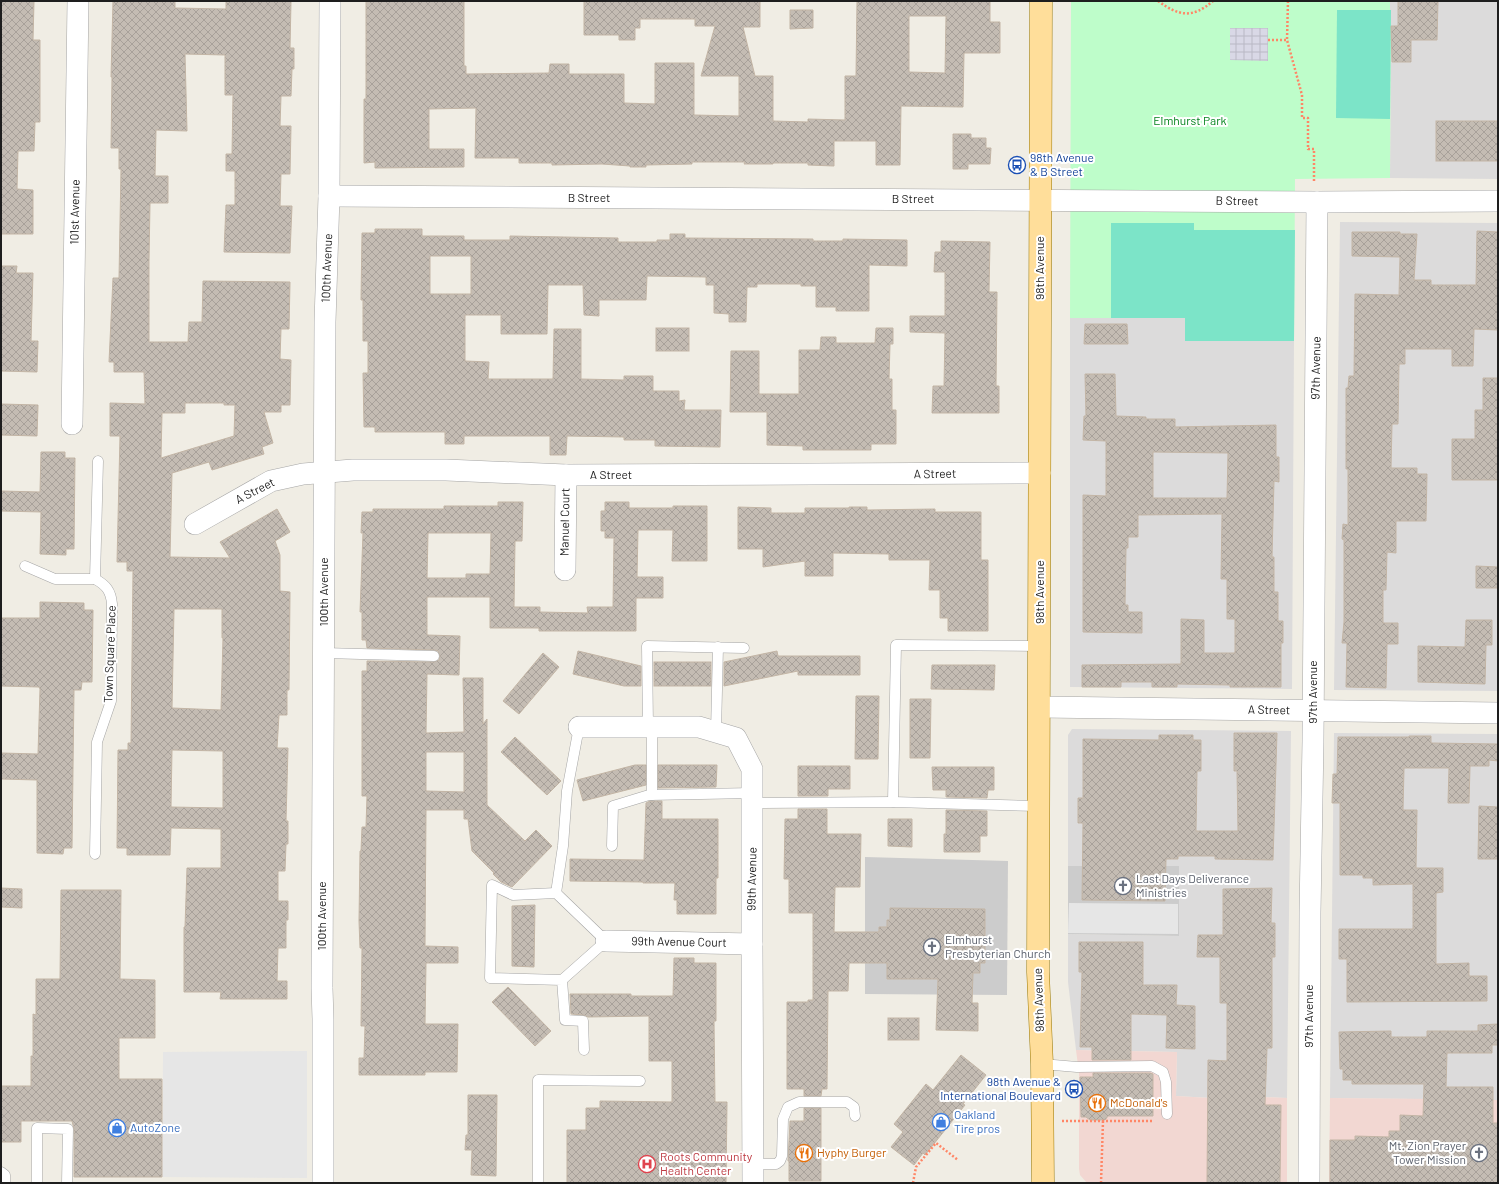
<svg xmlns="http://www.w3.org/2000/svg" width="1499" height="1184" font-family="Barlow,sans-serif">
  <defs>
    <pattern id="plaza-grid" width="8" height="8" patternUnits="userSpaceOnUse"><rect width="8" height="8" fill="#d9d8e6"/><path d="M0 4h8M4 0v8" fill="none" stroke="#bab9c5"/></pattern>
    <pattern id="building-cross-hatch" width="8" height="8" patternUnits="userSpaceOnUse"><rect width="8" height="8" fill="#c4bcb3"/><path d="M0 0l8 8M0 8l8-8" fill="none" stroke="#a8a19a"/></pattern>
  </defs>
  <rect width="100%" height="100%" fill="#f0ede4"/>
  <g fill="#dcdbdb">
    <path d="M1390,1H1498V179L1390,178L1391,11L1390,10Z"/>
    <path d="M1340,222L1498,223V691L1334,690Z"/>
    <path d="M1070,318H1185V341H1294L1292,689L1070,687Z"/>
    <path d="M1072,729L1291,731L1287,1098L1211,1095V1098L1176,1096L1177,1052L1076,1050L1068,982V934L1179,936V866H1068V735Z"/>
    <path d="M1334,733L1498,734V1100L1330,1098Z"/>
  </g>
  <g fill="#f2d7d2">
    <path d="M1076,1050L1177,1052L1176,1096L1210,1098L1211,1095L1287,1098V1183H1087L1080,1175L1079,1169V1073Z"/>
    <path d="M1330,1098L1442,1099L1467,1183H1329Z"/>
    <path d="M1492,1100H1498V1183H1491Z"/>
  </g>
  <g fill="#ccc">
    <path d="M865,857L1008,861L1007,995L865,994Z"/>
    <path d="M1068,866H1179V936L1068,934Z"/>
  </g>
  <path fill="#befdca" d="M1071,1H1390V10H1391L1390,178L1295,179L1294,341H1185V318H1070Z"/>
  <g fill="#7ce4c8">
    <path d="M1337,10H1391L1390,119L1336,118Z"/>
    <path d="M1111,223H1194V230H1295L1294,341H1185V318H1111Z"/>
  </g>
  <g fill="#e6e6e6">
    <path d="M1069,903L1178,904V934L1068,933Z"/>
    <path d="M307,1051V1178L162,1177L163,1052Z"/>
  </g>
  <path fill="url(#plaza-grid)" d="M1230,28H1268V61L1230,60Z"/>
  <g fill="url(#building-cross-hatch)" stroke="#c3b5a5" fill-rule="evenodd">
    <path d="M1,1H34L33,40H40V122H35L34,151H18L17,189L33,190V234H1Z"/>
    <path d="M113,1H175V8L226,9V1H291L290,48H294V69H292L291,96H281L280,126H291L290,174H281L280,206H292L290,253L224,252L226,205H235V171H226V154H232L233,95H225V55L185,54L187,131L156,130L155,176H168V203H150L149,261V342H188L189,322H202L203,281L290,282L289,329H281L280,359L291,360L290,405H281V412H264L273,443L262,447L264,454L212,470L209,462L172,473L170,557L230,558L220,542L277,509L290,532L275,541L280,555V591L290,592L289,690H287V715H279L277,748H288L286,821H288V844H286L285,871H278V901H288V920H286V948H278L277,981H287V999H220L221,992H184V927H185L187,868H221V829L171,828L170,855H127V848H117L118,750H128V743H131L133,571H127V562H117L120,436H110V403L145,404L144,372H114V362H109L113,278H119L121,169H119V148H111L112,77H111ZM185,403H224V405H235L234,436L161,458L162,413H185ZM174,609H222V638H223L221,710L172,708ZM172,750L223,751V808L171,807Z"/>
    <path d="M366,1H464V66H466V74L549,73L550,64H569V74H624V103L655,104V63H694V115L739,116V76H701L715,26H695V19H640V28H635V40H619V35H584V1H760V27H743L755,76H773V121L808,122V119L845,120V76H856L857,1H990V22H1000V53H964L963,107L901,106L900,165H876V141H834V166L808,165V163H773V164H744L745,162H692V164L646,165V167H630V166L602,164L552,165V163H519V158H475L476,108L429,109V149H464V167L375,168V162L364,163V99H366ZM909,16H946L945,73L909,72Z"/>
    <path d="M1398,1H1438L1437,40H1411V62H1392L1391,26H1398Z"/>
    <path d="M790,10H813V28L790,29Z"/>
    <rect x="1436" y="121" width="62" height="40"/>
    <path d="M953,134H971V138H986V148H991L990,164H968V169H953Z"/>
    <path d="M375,229H422V236H464V240H510V236L618,238V242H657V240H670V234H685V238L813,239V241H843V239L907,240V266L869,265V311H836V307H816V286H801V284H757V287H747L746,322H729V314L714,313V285H706V277L647,276L646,300H599V316L584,315L583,285H548L547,334H501V315H465V361L489,362L488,379H553L554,329H581V379L624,380V376H653V391H679V401L685,400L684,410H721L720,447L655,446V440H624V437L567,436L566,455H550V436H464V444H445V432H375V427H364L363,373H368V341H363V300H361L362,233H375ZM430,256H471V294H430Z"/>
    <path d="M1477,231L1498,232V330L1474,329L1473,366H1452V349H1405V364H1399L1398,424H1392L1391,468H1417V474H1427L1426,521H1396V553L1387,552L1386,590H1383V623H1398V644H1387L1386,688L1346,687L1347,643H1342L1344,622V540L1342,539L1343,524L1348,525V469H1346V388H1348L1349,376H1354L1355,294L1399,295L1400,257L1352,256V232H1400V234H1417L1414,280H1431V285H1476Z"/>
    <path d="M941,241L990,242L989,292H997L996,386H999V413H932L933,386H944L945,333L910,332V316H945V272H934L935,252H941Z"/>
    <path d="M1,266H17L16,273H33L31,341H38L37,372L1,371Z"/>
    <path d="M1085,324H1127L1128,344H1084Z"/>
    <rect x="656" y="328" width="33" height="23"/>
    <path d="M876,328H893V344H890L889,379H892V410H896V444H871V450H803V446L767,445V412H730L731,351H759V394H799V350H820L821,337H836V343H875Z"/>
    <path d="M1085,374H1115L1116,416L1146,417V419H1175V427L1276,425V457H1279V482L1274,481L1272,557H1274V592H1278V621H1283V643H1281V687H1230V685L1177,684V687H1152V682H1121V687H1082V665L1181,664V619L1204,620V653H1235V619H1227V579H1221L1222,514L1138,515V537H1128V548H1126L1125,605H1128V612H1142V633L1083,632V495L1106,496V441L1083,440L1084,416H1086ZM1153,452L1228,453L1227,498H1153Z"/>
    <path d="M1483,378H1498V480H1452V439H1475V410H1483Z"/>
    <path d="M1,404L38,405L37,436L1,435Z"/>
    <path d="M41,452H65V458H75L74,549H66V555L40,554L41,512L1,511V491L40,492Z"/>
    <path d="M498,502H523L522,541H515L514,607H540V612L588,613L587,607H613L614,538H605V531H601V511H605V502H629V508H673V506H707V561H672L673,530H638L637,577H663V598H636V631H539V628H490V597H427V635L460,636L459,675L427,674L426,733L464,732L463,678H483V724L487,719V805L525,841L536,830L552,846L512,887L501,882L493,874L494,873L472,851L468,819H464V810H426L425,946L458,947V963H426L425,1024H458L457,1072H425V1075H359V1058H364L365,1026H361L362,948H360L359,921L360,851H361L362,827H366L367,796H362V671H367V661L434,662L439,660L440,656L438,651L434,650L367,648L366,640H362V612H360L363,533H361L362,512H373V509H444V506H498ZM428,533H491L490,574H466V578H427ZM426,752H464V792L426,791Z"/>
    <path d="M738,507L771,508V513H805V508H849V507H867V510L935,509V512H981V560H988V631H948V618H940V590H929L930,560H889V554L833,553V576H805V561L763,567V549H738Z"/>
    <path d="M1476,566L1498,567V588H1476Z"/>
    <path d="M40,602L84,603V610H93L92,682H82L81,690H74L72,848H64L63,854L37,853V780L1,779V753L38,754L40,689L39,687L1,686V618H40Z"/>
    <path d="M1466,620H1492V645H1486L1485,684L1418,682V646L1465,647Z"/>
    <path d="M578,651L641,666V686H624L573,674Z"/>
    <path d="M777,651L778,656H860V675H798V671L724,686V662Z"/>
    <path d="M543,653L559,667L519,714L503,701Z"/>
    <rect x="654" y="662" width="57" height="24"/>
    <path d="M932,665H995L994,690L931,689Z"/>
    <path d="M856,696H879L878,759H855Z"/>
    <path d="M910,699H931L930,758H910Z"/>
    <path d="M1234,733H1277L1273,860L1215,859V856H1178V859H1166L1165,901L1082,900L1083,823H1078V798H1083V739L1159,740V735H1193V740H1201V771H1197L1196,831H1238L1237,771H1234Z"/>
    <path d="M1409,736H1431V743L1498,744V761L1489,760V766H1470L1469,803H1448L1449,768H1404L1403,810H1417L1416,868H1443V892L1436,893V964L1469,963V976H1487V1001L1347,1002V959H1339V929H1413V884L1373,885V878H1363V875H1340V803H1332L1333,774H1337L1338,737H1409Z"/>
    <path d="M515,737L561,781L547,795L501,752Z"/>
    <path d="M635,765H646V785L583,801L577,780Z"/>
    <path d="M658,765H717L716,787L658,788Z"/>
    <path d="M798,766H850V789H828V796H798Z"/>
    <path d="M932,767H994V790H988L987,798L946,797V790H933Z"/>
    <path d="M650,801H662V819H718V878H716V914H677V900H674L675,883H643V882L570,881V859L644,860L646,803Z"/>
    <path d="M1479,806L1498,807V859H1478Z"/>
    <path d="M798,809H827V834H861L860,887H835L834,932H879V927H887V920H890V908L985,909V963H980V973H973L972,1003H978V1031L936,1030L938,979H887V963H849L848,991H828L827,1089H822L821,1096H804V1089H787V1002H808V1000H813V913H789V879H784L785,819H798Z"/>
    <path d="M946,810L987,811V836H980V852H944V834H946Z"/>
    <path d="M888,819H912V847L888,846Z"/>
    <path d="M1,888L22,889V908L1,907Z"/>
    <path d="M1272,888L1271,923H1275V957H1272V1048H1267L1265,1105H1281L1280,1183H1207L1208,1060L1227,1061V1003H1220V957H1197L1198,935H1223V889Z"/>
    <path d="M61,890H121L120,979L155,980V1038H119V1079H162V1177H74V1129L72,1121H21V1142H1V1086H31V1056H33V1014L36,1015V979H60Z"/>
    <path d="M535,905L534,967L512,966V906Z"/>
    <path d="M1079,942H1143V985H1177L1176,1005L1195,1006V1049L1166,1048L1167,1015L1131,1014V1060H1092V1047H1080L1082,972H1079Z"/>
    <path d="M674,958H694V963H716V1021H714L715,1102H727L726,1183H567V1130H586V1108H600V1101L672,1102V1061H649V1016L588,1017L583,1015L571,1014L570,994H631V996H673Z"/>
    <path d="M508,987L551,1031L535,1046L492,1002Z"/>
    <rect x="888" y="1018" width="31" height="22"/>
    <path d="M1498,1024V1045H1492V1053H1447L1446,1087H1493V1123H1498V1183H1330V1140H1355V1136L1389,1137V1131H1400V1115L1423,1116L1424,1084H1352V1080H1343V1069H1340L1339,1032L1391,1031V1037H1427V1031H1478V1025Z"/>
    <path d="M961,1055L986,1075L963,1104L965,1105L925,1155L923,1153L914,1165L891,1147L903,1132L894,1124L926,1084L933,1090Z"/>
    <path d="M1093,1073H1150L1153,1074V1116H1108L1105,1120H1090L1086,1117H1081L1080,1077H1093Z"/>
    <path d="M468,1095H497L496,1176L471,1175L472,1150H465L466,1135H468Z"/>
    <path d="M804,1108H821V1181H789V1161H788L790,1121H804Z"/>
  </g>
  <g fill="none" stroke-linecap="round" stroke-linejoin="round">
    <g stroke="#a5a5a5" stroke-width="11">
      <g id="lane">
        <path d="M25,566L55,579H95"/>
        <path d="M324,653L434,656"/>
        <path d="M648,727L647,646L744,648"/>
        <path d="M716,732L718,647"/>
        <path d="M652,795V727"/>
        <path d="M893,802L896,645L1040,646"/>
        <path d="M753,803L893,802L1038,806"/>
        <path d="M612,846L613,806L649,795L753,793"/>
        <path d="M95,854L97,742L111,701L112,604C111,591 106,585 95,579L98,461"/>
        <path d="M556,893L563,846L567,791L579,727"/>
        <path d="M562,980L490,978L492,885L513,895L556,893L606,941L562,980L565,1020L583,1021L584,1050"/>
        <path d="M1042,1064L1077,1067L1152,1066L1163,1072L1166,1082L1167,1114"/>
        <path d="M753,1164H776L780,1161L782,1156L783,1119L788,1107L799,1102H847L854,1107L855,1116"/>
        <path d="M1,1172L5,1175V1183"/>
        <path d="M37,1183V1128L68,1129L67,1183"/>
        <path d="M538,1183V1080L640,1081"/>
      </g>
    </g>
    <g stroke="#a5a5a5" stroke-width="22">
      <g id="street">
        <path d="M329,196L1317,202L1498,201"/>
        <path d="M72,424L78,1"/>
        <path d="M195,524L271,481L303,474L353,470H446L566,475L1040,473"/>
        <path d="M565,570L566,475"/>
        <path d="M1040,707L1498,713"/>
        <path d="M579,727H699L736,738L752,769V944L753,1183"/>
        <path d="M606,941L752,944"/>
        <path d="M323,1183V1019L322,988L325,322L329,196L330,1"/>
        <path d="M1309,1183L1310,913L1313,741L1317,202"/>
      </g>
    </g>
    <g stroke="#970" stroke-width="23">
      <path id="primary" d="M1041,1L1038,972L1042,1064L1043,1183"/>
    </g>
    <g stroke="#ff8666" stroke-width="2.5" stroke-dasharray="2 2" stroke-linecap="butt">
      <path d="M1158,1C1179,16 1192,19 1213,1"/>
      <path d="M1288,1L1287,40L1302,95V118H1308V149H1314V183"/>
      <path d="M1268,40H1287"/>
      <path d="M1062,1121H1153"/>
      <path d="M913,1183L916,1167L936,1143L958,1160"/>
      <path d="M1101,1183L1103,1121"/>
    </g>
    <use href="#lane" stroke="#fff" stroke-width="10"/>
    <use href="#street" stroke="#fff" stroke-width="21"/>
    <use href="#primary" stroke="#ffde9a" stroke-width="22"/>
  </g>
  <defs>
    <g id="bus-ring" transform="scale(0.9)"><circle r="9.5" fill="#fff" stroke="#1a4fb4" stroke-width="1.5"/><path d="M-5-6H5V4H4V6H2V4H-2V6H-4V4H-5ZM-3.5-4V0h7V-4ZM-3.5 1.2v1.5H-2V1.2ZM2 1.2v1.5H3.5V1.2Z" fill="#1a4fb4"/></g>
    <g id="church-ring" transform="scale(0.9)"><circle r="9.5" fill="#fff" stroke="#6b7280" stroke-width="1.5"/><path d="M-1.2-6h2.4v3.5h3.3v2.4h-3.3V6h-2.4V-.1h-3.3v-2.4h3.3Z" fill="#6b7280"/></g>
    <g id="restaurant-ring" transform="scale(0.9)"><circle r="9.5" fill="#fff" stroke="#e8710a" stroke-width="1.5"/><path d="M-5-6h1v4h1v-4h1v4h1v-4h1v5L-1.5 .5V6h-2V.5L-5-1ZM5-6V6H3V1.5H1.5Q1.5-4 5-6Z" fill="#e8710a"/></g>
    <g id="shop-ring" transform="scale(0.9)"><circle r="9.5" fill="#fff" stroke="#3f7fe0" stroke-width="1.5"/><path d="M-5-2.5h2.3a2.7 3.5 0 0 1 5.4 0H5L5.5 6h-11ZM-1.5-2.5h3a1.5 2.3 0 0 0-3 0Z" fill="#3f7fe0"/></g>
    <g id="hospital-ring" transform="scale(0.9)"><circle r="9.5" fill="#fff" stroke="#e0444e" stroke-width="1.5"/><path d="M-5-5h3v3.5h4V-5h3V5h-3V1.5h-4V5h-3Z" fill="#e0444e"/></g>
  </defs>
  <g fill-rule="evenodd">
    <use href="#bus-ring" x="1017" y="165"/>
    <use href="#church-ring" x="1123" y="886"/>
    <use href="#church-ring" x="932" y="947"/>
    <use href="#bus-ring" x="1074" y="1089"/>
    <use href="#restaurant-ring" x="1097" y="1103"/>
    <use href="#shop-ring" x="941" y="1122"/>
    <use href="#shop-ring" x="117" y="1128"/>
    <use href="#restaurant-ring" x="804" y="1153"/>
    <use href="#church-ring" x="1479" y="1153"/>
    <use href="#hospital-ring" x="647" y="1164"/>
  </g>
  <g text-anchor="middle" stroke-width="4" stroke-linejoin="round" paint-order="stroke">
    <g font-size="12" fill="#04841d" stroke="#fff">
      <text x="1190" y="125">Elmhurst Park</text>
    </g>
    <g font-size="12" fill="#164399" stroke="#fff" text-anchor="start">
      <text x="1030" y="162">98th Avenue<tspan x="1030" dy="14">&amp; B Street</tspan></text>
      <text x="1061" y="1086" text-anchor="end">98th Avenue &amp;<tspan x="1061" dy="14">International Boulevard</tspan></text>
    </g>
    <g font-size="12" fill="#1e1e1e" stroke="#fff">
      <text x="589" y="202">B Street</text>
      <text x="913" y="203">B Street</text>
      <text transform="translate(1237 201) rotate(1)" y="4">B Street</text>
      <text transform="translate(75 212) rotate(-89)" y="4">101st Avenue</text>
      <text transform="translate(327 268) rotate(-88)" y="4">100th Avenue</text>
      <text transform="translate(1040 268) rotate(-90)" y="4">98th Avenue</text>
      <text transform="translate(1316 368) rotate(-89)" y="4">97th Avenue</text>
      <text transform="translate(935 474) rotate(-1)" y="4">A Street</text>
      <text x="611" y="479">A Street</text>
      <text transform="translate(255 491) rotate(-27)" y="4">A Street</text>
      <text transform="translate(565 522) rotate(-89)" y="4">Manuel Court</text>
      <text transform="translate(324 592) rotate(-90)" y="4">100th Avenue</text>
      <text transform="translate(1040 592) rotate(-90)" y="4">98th Avenue</text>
      <text transform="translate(110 654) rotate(-88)" y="4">Town Square Place</text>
      <text transform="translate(1313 692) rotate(-90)" y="4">97th Avenue</text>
      <text transform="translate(1269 710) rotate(1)" y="4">A Street</text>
      <text transform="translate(752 879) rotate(-89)" y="4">99th Avenue</text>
      <text transform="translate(322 916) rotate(-90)" y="4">100th Avenue</text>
      <text transform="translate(679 942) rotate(1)" y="4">99th Avenue Court</text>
      <text transform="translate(1039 1000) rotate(-92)" y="4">98th Avenue</text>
      <text transform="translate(1309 1016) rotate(-90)" y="4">97th Avenue</text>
    </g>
    <g font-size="12" fill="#5b616d" stroke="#fff" text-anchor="start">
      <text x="1136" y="883">Last Days Deliverance<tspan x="1136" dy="14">Ministries</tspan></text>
      <text x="945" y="944">Elmhurst<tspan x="945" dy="14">Presbyterian Church</tspan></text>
      <text x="1466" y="1150" text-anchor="end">Mt. Zion Prayer<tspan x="1466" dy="14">Tower Mission</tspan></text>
    </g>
    <g font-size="12" fill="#c56008" stroke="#fff" text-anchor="start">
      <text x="1110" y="1107">McDonald's</text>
      <text x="817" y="1157">Hyphy Burger</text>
    </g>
    <g font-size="12" fill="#366cbe" stroke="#fff" text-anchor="start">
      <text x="954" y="1119">Oakland<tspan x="954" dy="14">Tire pros</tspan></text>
      <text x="130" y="1132">AutoZone</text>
    </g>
    <g font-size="12" fill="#be3a42" stroke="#fff" text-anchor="start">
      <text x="660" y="1161">Roots Community<tspan x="660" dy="14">Health Center</tspan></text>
    </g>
  </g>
  <rect width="1499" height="1184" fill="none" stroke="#1e1e1e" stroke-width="4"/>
</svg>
